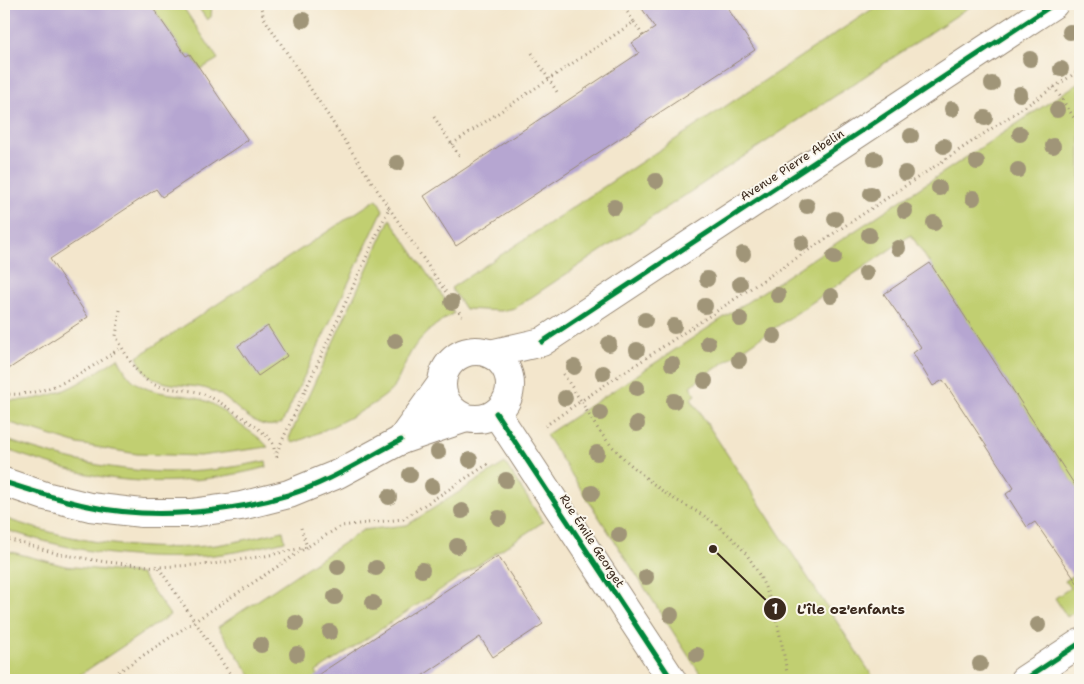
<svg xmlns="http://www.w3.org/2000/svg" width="1084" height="684" font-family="'Shantell Sans',sans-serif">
  <rect width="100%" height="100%" fill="#fbf7ec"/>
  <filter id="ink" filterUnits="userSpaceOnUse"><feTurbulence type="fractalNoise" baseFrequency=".02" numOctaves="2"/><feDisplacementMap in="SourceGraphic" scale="10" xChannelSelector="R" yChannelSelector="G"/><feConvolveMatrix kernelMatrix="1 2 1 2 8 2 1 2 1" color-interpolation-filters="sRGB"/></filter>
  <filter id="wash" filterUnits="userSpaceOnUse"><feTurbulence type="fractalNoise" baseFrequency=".0096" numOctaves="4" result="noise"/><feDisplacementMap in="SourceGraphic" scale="20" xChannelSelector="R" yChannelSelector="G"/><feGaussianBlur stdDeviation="1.12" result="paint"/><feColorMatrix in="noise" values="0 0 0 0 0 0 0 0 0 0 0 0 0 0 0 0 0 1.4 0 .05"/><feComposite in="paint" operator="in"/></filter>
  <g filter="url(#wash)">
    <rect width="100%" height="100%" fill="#f3e6cc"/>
    <g fill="#c1cf71" stroke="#7e7c48">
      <path d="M150,4H181L218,59L201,69L190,54L186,56Z"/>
      <path d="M196,4H212L211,17L207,20Z"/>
      <path d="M880,4H974L515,308L501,311L465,309L451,288Z"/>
      <path d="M1080,82V493L911,235L690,386L696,395L691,399L875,680H704L546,435Z"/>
      <path d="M377,199L383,210L282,423C254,435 235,400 213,391C194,383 171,388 153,378C144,373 141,366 137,357Z"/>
      <path d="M390,219L454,313C437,323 421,335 411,352C404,363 401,376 394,387C381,405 316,435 293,443L289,438Z"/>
      <path d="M118,358C121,364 124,370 128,375C146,398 179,391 203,400C216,404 225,413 235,421C247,430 259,436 268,447L200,456L137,454L78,444L4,421V400C53,403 79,384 118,358Z"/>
      <path d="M4,439C68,462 133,476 202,471C223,469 245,465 266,461L267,467C213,481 158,486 103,477C70,471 36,460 4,449Z"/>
      <path d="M505,463L543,522L316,672L320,680H254L218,627L363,530L407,525Z"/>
      <path d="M4,518C72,542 144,553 216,545C238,542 261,536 283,531L285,541C253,549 221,556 187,557C126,560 62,549 4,529Z"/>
      <path d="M4,550L65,566L141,574L170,615L72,680H4Z"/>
      <path d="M1080,571V609L1067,617L1055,598L1070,588L1065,581Z"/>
    </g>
    <g id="blocks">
      <g fill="#b6a6d1">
        <path d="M4,4H150L186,56L190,54L248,140L162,197L156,189L50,259L88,317L4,372Z"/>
        <path d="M639,4H725L755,50L456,246L424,196L639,53L632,43L655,28Z"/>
        <path d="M930,263L1080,493V587L1035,522L1027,527L1006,494L1014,488L943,380L933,386L913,353L921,347L884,294Z"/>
        <path d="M268,326L287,356L258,376L238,346Z"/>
        <path d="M498,556L543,624L493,657L480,637L416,680H310Z"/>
      </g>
    </g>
  </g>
  <g filter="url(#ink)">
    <use href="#blocks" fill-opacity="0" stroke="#978875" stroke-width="1"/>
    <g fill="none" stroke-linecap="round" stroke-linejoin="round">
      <g stroke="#978875" stroke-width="30">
        <g id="minor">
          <path d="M496,413L672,680"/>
          <path d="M1024,680L1080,643"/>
        </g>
      </g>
      <g stroke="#978875" stroke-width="30">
        <g id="major">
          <circle cx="476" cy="385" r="34"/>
          <path d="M490,354L542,342L1054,4"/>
          <path d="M401,440L442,383"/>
          <path d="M4,482L45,496L90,507L142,513H191L241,506L289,494L338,474L401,440L466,418"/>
        </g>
      </g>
      <g stroke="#978875" stroke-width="3" stroke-dasharray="1 4" stroke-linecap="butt">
        <path d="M260,4L264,18L389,208L276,454L278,461"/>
        <path d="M634,22L643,36"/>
        <path d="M532,53L557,92"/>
        <path d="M1054,87L1080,127"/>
        <path d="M434,117L460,157"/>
        <path d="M452,144L634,22L622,4"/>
        <path d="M389,208L462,316"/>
        <path d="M120,310L116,336C124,351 134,372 149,382C164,391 185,388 201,393C213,396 267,432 272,442C274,445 274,450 275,453"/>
        <path d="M4,394C51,397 84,372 122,347"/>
        <path d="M545,426L581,401L562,372"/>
        <path d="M4,538L59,554L106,562L159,567L213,564L265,556L307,547L341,526L403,519L488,464"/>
        <path d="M159,568L234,680"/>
        <path d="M106,680L307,547L301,528"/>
        <path d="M788,680C782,640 774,596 751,561C742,547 728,533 714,523C699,511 681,504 665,493C643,476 621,458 604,437C595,426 588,413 581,401L1080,70"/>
      </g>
      <use href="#minor" stroke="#fff" stroke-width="28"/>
      <use href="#major" stroke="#fff" stroke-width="28"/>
      <g stroke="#fbf7ec" stroke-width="8">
        <g id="cycleway">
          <path d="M542,342L1054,4"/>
          <path d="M496,413L672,680"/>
          <path d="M4,482C32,491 59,500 88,506C151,520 227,513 288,495C328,483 364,459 401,440"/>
          <path d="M1024,680L1080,643"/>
        </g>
      </g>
      <use href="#cycleway" stroke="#00873e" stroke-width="5"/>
    </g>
    <g fill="#a09578">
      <circle cx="303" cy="20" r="8"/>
      <circle cx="1070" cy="32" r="8"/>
      <circle cx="1030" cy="59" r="8"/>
      <circle cx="1061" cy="69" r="8"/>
      <circle cx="992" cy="84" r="8"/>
      <circle cx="1020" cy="94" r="8"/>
      <circle cx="952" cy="109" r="8"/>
      <circle cx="1057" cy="110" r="8"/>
      <circle cx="985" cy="118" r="8"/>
      <circle cx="1020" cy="134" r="8"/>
      <circle cx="911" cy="136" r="8"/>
      <circle cx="944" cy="146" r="8"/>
      <circle cx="1053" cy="146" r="8"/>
      <circle cx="875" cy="159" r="8"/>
      <circle cx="977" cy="162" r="8"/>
      <circle cx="397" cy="163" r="8"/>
      <circle cx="1018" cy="170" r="8"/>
      <circle cx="905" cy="173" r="8"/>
      <circle cx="656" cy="181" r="8"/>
      <circle cx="939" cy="188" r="8"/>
      <circle cx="871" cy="194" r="8"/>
      <circle cx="973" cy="198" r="8"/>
      <circle cx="807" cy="206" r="8"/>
      <circle cx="614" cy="207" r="8"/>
      <circle cx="905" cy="211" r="8"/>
      <circle cx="835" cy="219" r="8"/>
      <circle cx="934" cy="223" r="8"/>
      <circle cx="869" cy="235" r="8"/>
      <circle cx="802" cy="243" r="8"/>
      <circle cx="898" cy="248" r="8"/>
      <circle cx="743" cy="254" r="8"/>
      <circle cx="834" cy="257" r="8"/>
      <circle cx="866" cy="273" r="8"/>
      <circle cx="707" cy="279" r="8"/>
      <circle cx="740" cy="284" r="8"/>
      <circle cx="778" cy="295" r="8"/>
      <circle cx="831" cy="296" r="8"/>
      <circle cx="452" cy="302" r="8"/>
      <circle cx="705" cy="306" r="8"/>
      <circle cx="740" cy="319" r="8"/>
      <circle cx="645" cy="320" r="8"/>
      <circle cx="674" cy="326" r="8"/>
      <circle cx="774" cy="336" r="8"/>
      <circle cx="395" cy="341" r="8"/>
      <circle cx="708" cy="343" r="8"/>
      <circle cx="609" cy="344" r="8"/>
      <circle cx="637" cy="350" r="8"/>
      <circle cx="739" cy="360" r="8"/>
      <circle cx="672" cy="364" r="8"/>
      <circle cx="574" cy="367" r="8"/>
      <circle cx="603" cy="373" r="8"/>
      <circle cx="705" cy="381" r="8"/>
      <circle cx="637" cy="388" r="8"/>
      <circle cx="565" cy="398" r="8"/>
      <circle cx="674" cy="401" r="8"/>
      <circle cx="600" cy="413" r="8"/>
      <circle cx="637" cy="424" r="8"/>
      <circle cx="438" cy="452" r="8"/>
      <circle cx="597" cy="453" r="8"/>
      <circle cx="470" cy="460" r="8"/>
      <circle cx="410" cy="475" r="8"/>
      <circle cx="506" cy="480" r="8"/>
      <circle cx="432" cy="486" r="8"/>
      <circle cx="592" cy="493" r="8"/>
      <circle cx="389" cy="497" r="8"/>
      <circle cx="462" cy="511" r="8"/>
      <circle cx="499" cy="518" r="8"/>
      <circle cx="619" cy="535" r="8"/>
      <circle cx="457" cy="546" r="8"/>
      <circle cx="338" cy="567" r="8"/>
      <circle cx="376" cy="568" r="8"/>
      <circle cx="422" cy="570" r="8"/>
      <circle cx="646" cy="577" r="8"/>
      <circle cx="335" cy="597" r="8"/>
      <circle cx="373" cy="603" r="8"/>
      <circle cx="671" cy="615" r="8"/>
      <circle cx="296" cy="623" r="8"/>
      <circle cx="1038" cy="625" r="8"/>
      <circle cx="330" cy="632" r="8"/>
      <circle cx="261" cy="645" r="8"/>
      <circle cx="297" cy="654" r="8"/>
      <circle cx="697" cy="655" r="8"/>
      <circle cx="980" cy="664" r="8"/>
    </g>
  </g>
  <g text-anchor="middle" stroke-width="4" stroke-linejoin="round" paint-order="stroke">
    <g font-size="12" fill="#3b2a1e" stroke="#fbf7ec">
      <text transform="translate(792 165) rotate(-33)" y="4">Avenue Pierre Abelin</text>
      <text transform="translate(592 541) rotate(57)" y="4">Rue Émile Georget</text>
    </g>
  </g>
  <path fill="none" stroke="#3b2a1e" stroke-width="2" d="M713 549L775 609"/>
  <g fill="#3b2a1e" stroke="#fbf7ec" stroke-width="2">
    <circle cx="713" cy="549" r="5"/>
    <circle cx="775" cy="609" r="12"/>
  </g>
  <g font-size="15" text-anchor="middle" font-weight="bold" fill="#fff">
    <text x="775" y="614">1</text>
  </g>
  <g font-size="14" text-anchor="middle" font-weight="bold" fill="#3b2a1e" stroke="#fbf7ec" stroke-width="4" stroke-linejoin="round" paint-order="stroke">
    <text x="851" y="614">L'île oz'enfants</text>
  </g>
  <rect width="1084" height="684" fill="none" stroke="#fbf7ec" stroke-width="20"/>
</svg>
